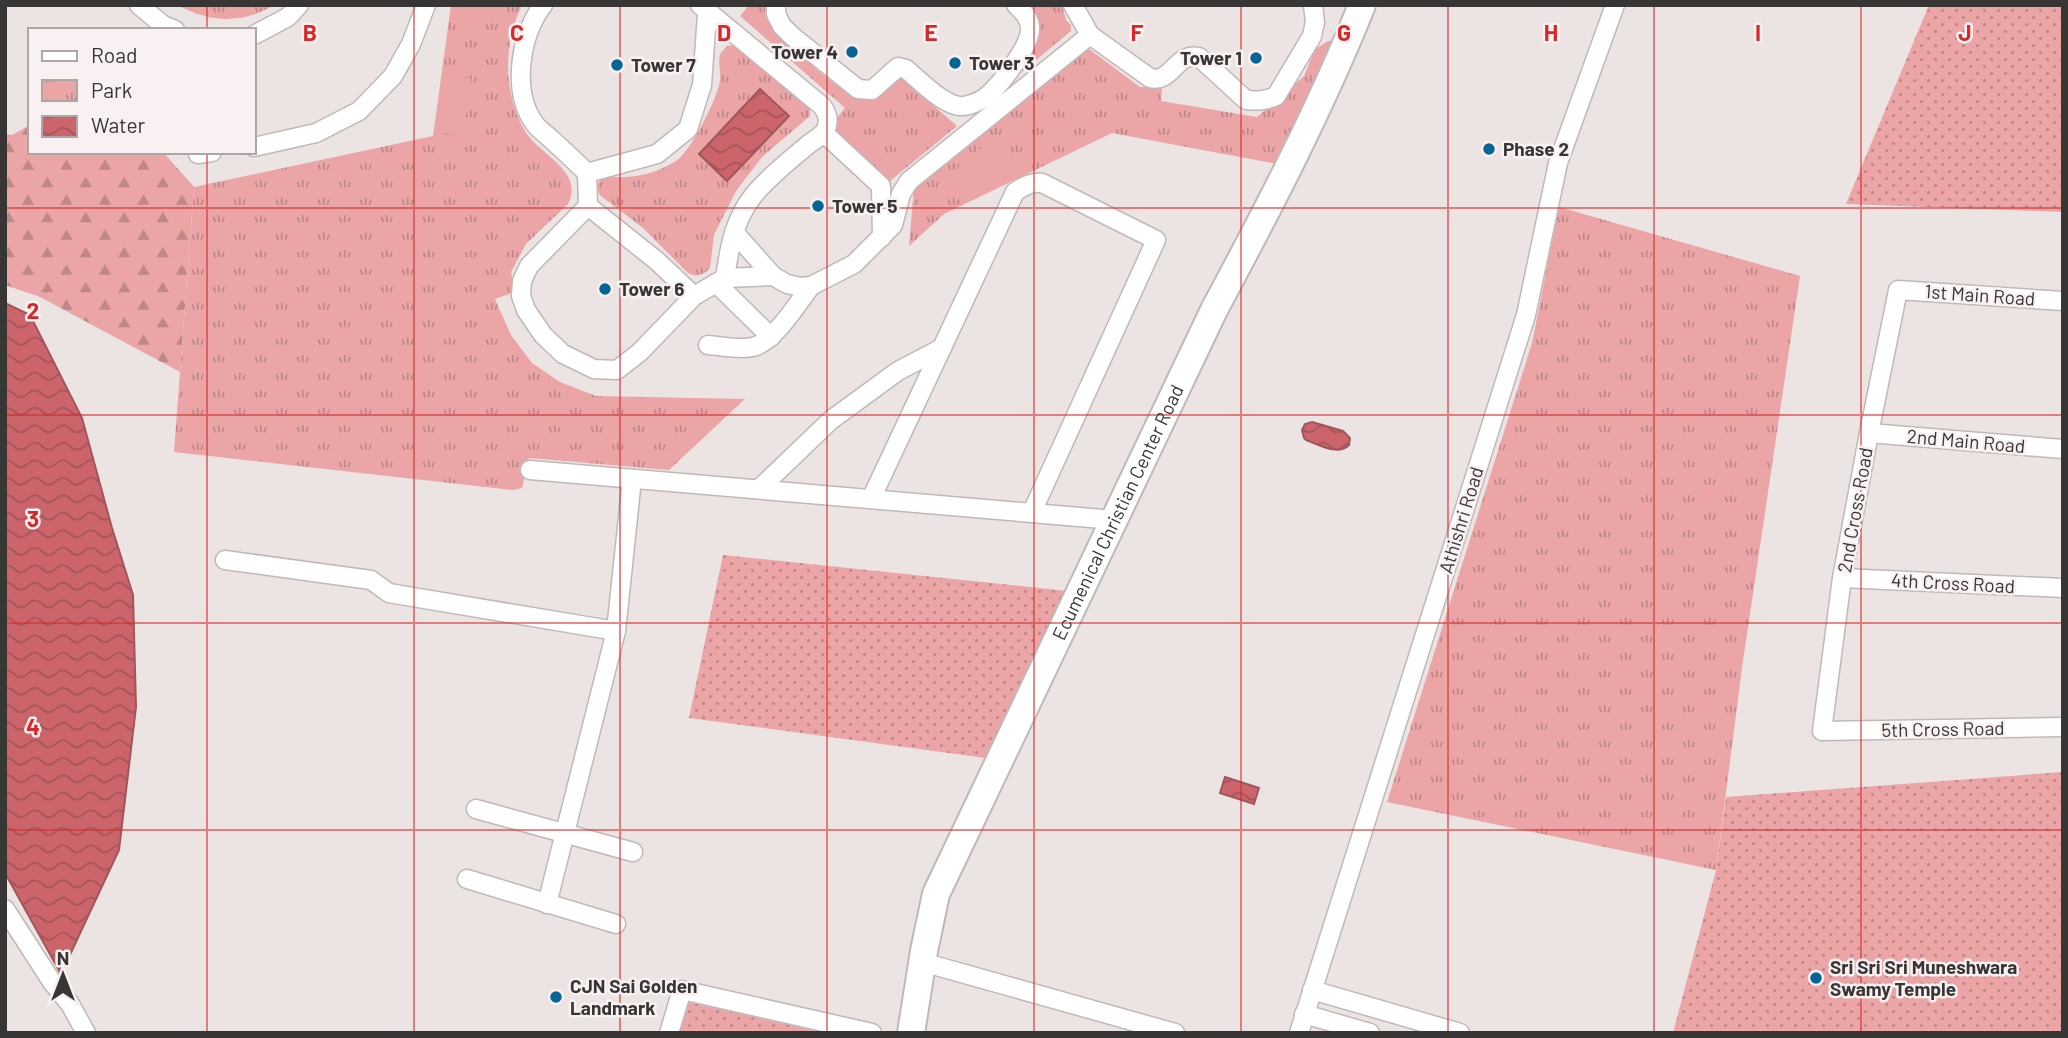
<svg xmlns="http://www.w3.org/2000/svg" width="2068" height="1038" font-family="Barlow,sans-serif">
  <defs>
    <pattern id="grass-dots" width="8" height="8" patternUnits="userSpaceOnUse" patternTransform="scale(1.75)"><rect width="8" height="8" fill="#eba5a6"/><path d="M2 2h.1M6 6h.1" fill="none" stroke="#bf8788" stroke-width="1.8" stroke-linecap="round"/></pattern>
    <pattern id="forest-firs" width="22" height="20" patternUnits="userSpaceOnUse" patternTransform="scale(1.75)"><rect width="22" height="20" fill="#eba5a6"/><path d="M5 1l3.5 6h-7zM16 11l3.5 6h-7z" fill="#bf8788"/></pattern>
    <pattern id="park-tufts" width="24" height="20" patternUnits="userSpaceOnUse" patternTransform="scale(1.75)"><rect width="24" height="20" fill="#eba5a6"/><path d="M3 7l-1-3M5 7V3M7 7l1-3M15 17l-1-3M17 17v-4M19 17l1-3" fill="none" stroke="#bf8788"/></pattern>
    <pattern id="water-waves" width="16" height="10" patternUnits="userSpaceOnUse" patternTransform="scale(1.75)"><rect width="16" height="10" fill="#cb656b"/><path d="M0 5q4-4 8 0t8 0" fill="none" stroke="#a65459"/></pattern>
  </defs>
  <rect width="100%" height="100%" fill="#ebe4e3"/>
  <g fill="url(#grass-dots)">
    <path d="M1929,5H2063V212L1846,204Z"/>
    <path d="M723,555L1068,591L993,759L689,718Z"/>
    <path d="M2063,772V1033H1673L1716,870L1726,797Z"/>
    <path d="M683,1001L825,1033H675Z"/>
  </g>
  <path fill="url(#forest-firs)" d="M30,125V152H163L194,187L180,372L40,297L5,285V134L12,135Z"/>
  <g fill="url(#park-tufts)">
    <path d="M178,5H274C243,24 209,23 178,5Z"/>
    <path d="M451,5H522C503,44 503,93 525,131C539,155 585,171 568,204L526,244L511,272L515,292L495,299L511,335L532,363L560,382L596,396L745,399L669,470L529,458L522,488L513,490L174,452L194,187L433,136Z"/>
    <path d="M749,5H765C765,11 765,16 768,21C780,39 845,99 865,99C881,100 888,85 902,78L957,126L890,181L835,131L836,119L845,108L740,16Z"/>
    <path d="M1033,5H1062L1066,20L1071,25V31L1002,88L1035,46C1041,31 1040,19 1033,5Z"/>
    <path d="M1328,41H1334L1283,165L1112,133L944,214L909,246L914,187L1075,54L1089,49L1140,87H1162L1161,101L1257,117L1304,76L1315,49Z"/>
    <path d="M736,45L810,107V116L762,157L736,191L714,235L710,268C703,276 696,277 688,273L643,228L601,196C596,190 595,182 604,178C610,176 619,178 625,177C644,176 660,171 676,161C691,151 717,99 720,81C721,72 718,63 720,54L727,46Z"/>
    <path d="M1559,207L1800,276L1742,668L1716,870L1387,802L1532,343Z"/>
  </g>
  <g fill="#eba5a6">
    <path d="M457,5H495L492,24L455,17Z"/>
    <path d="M445,76L471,79L463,136L437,132Z"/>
    <path d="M996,140L1009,149L1014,165L999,183L964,197L953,191C952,185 951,179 954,173C960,162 984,144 996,140Z"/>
  </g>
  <g fill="url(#water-waves)" stroke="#9f575b" stroke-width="2">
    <path d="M760,89L789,116L727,181L699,154Z"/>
    <path d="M5,303L30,315L82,418L112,528L133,595L136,707L119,850L61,974L5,873Z"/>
    <path d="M1312,422L1343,431L1350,438L1349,445C1338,456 1320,445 1306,440L1304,438L1302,430L1305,424Z"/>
    <path d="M1225,777L1259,788L1254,804L1220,793Z"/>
  </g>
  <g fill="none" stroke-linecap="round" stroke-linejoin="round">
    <g stroke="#c0b8b8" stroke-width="21">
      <g id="street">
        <path d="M139,5L163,25L175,30"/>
        <path d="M543,5C520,35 511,92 535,124C539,130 546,134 551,139C563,150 575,161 587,173L588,206L529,266L522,281L521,296L526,310L543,335L563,354L594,369L617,370L640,352L694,296L725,278L773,276L787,284L800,287L811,286L854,264L893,225L901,194L909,181L1090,35"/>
        <path d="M700,5L822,106C828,114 830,121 825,131C822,136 814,140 809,144C791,159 767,178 753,196C734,220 729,249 725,278"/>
        <path d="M776,5V14L782,26L792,36L858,89L872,90L898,67L906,69C919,80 941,103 959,106C967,107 982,101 988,95C1001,84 1032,44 1030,27C1029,17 1023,12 1016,5"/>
        <path d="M1073,5L1090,35L1150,78C1172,84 1175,52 1199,57L1246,100C1257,101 1265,101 1276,96L1312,36L1315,22L1313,5"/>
        <path d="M254,35L288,17L299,5"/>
        <path d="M824,133L881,186L882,237"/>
        <path d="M254,147L316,133L359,111L393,76L411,44L426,5"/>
        <path d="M198,154L212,152"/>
        <path d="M587,173L657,154L688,129L702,85L707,14"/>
        <path d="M588,206L657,261L694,296"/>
        <path d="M734,232L773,276"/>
        <path d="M716,283L771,337"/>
        <path d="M2063,301L1898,290L1869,433L1842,578L1822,731L2063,727"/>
        <path d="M708,345C722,346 740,350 753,347C775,341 797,304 811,286"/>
        <path d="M1869,433L2063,449"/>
        <path d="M530,470L1114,520"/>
        <path d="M759,489L831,420L898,371L942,348"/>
        <path d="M871,499L1015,192C1024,186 1031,182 1042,183L1156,240L1032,512"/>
        <path d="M225,560L371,580L389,593L616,631L632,479"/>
        <path d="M1842,578L2063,588"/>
        <path d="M476,809L633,852"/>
        <path d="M467,879L616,924"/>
        <path d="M547,904L616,631"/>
        <path d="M5,909L52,982L70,1004L86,1033"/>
        <path d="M922,962L1175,1033"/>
        <path d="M1312,990L1460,1033"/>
        <path d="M1304,1014L1370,1033"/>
        <path d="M669,1033L682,990L872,1033"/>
        <path d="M1299,1033L1526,315L1558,163L1615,5"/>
      </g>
    </g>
    <g stroke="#c0b8b8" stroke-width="30">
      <g id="secondary">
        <path id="s1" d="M911,1033L924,951L936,894L1214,310C1267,211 1320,110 1362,5"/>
      </g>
    </g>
    <use href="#street" stroke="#fff" stroke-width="18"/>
    <use href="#secondary" stroke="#fff" stroke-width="26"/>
  </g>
  <path fill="none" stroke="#d62828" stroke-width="2" stroke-opacity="0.55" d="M207,5V30M414,5V1033M620,5V1033M827,5V1033M1034,5V1033M1241,5V1033M1448,5V1033M1654,5V1033M1861,5V1033M207,152V1033M5,208H2063M5,415H2063M5,623H2063M5,830H2063"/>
  <g fill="#076595" stroke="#f9f1f1" stroke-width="2.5">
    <circle cx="852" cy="52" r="7"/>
    <circle cx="1256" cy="58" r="7"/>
    <circle cx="955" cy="63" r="7"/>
    <circle cx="617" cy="65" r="7"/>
    <circle cx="1489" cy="149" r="7"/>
    <circle cx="818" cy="206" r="7"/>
    <circle cx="605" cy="289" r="7"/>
    <circle cx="1816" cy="978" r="7"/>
    <circle cx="556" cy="997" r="7"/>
  </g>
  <g text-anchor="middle" stroke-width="5" stroke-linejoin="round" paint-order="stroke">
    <g font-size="19" font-weight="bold" fill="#383535" stroke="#f9f1f1" text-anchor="start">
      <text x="838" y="59" text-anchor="end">Tower 4</text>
      <text x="1242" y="65" text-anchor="end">Tower 1</text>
      <text x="969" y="70">Tower 3</text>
      <text x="631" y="72">Tower 7</text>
      <text x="1503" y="156">Phase 2</text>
      <text x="832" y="213">Tower 5</text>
      <text x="619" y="296">Tower 6</text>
      <text x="1830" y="974">Sri Sri Sri Muneshwara<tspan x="1830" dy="22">Swamy Temple</tspan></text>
      <text x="570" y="993">CJN Sai Golden<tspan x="570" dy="22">Landmark</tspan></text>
    </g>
    <g font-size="19" fill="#383535" stroke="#f9f1f1">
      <text transform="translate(1980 295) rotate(4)" y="7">1st Main Road</text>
      <text transform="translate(1966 441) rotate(5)" y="7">2nd Main Road</text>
      <text transform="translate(1855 510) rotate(-80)" y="7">2nd Cross Road</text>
      <text dy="7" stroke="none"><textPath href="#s1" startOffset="564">Ecumenical Christian Center Road</textPath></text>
      <text transform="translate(1461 520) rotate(-73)" y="7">Athishri Road</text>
      <text transform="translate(1953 583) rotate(3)" y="7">4th Cross Road</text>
      <text transform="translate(1943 729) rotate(-1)" y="7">5th Cross Road</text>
    </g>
  </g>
  <g font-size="23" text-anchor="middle" font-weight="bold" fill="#d62828" stroke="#f9f1f1" stroke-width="5" stroke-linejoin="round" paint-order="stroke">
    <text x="310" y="41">B</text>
    <text x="517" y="41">C</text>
    <text x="724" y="41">D</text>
    <text x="931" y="41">E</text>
    <text x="1137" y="41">F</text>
    <text x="1344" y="41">G</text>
    <text x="1551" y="41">H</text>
    <text x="1758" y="41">I</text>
    <text x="1965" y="41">J</text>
    <text x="33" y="319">2</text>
    <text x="33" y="527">3</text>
    <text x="33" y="735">4</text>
  </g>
  <rect width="2068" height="1038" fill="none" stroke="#383535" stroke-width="14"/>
  <rect x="28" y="28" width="228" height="126" fill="#f9f1f1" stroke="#aca6a6" stroke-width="2"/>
  <rect x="42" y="51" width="35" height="10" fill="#ffffff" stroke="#aca6a6" stroke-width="2"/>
  <text x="91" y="63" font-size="21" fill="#383535">Road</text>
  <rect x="42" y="80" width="35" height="21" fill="url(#park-tufts)" stroke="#aca6a6" stroke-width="2"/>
  <text x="91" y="98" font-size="21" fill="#383535">Park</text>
  <rect x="42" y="116" width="35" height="21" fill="url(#water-waves)" stroke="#aca6a6" stroke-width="2"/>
  <text x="91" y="133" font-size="21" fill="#383535">Water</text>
  <g transform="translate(63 975)" stroke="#f9f1f1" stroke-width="5" paint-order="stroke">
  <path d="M0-5L12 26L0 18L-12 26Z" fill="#383535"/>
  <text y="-10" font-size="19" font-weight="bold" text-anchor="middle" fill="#383535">N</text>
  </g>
</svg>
